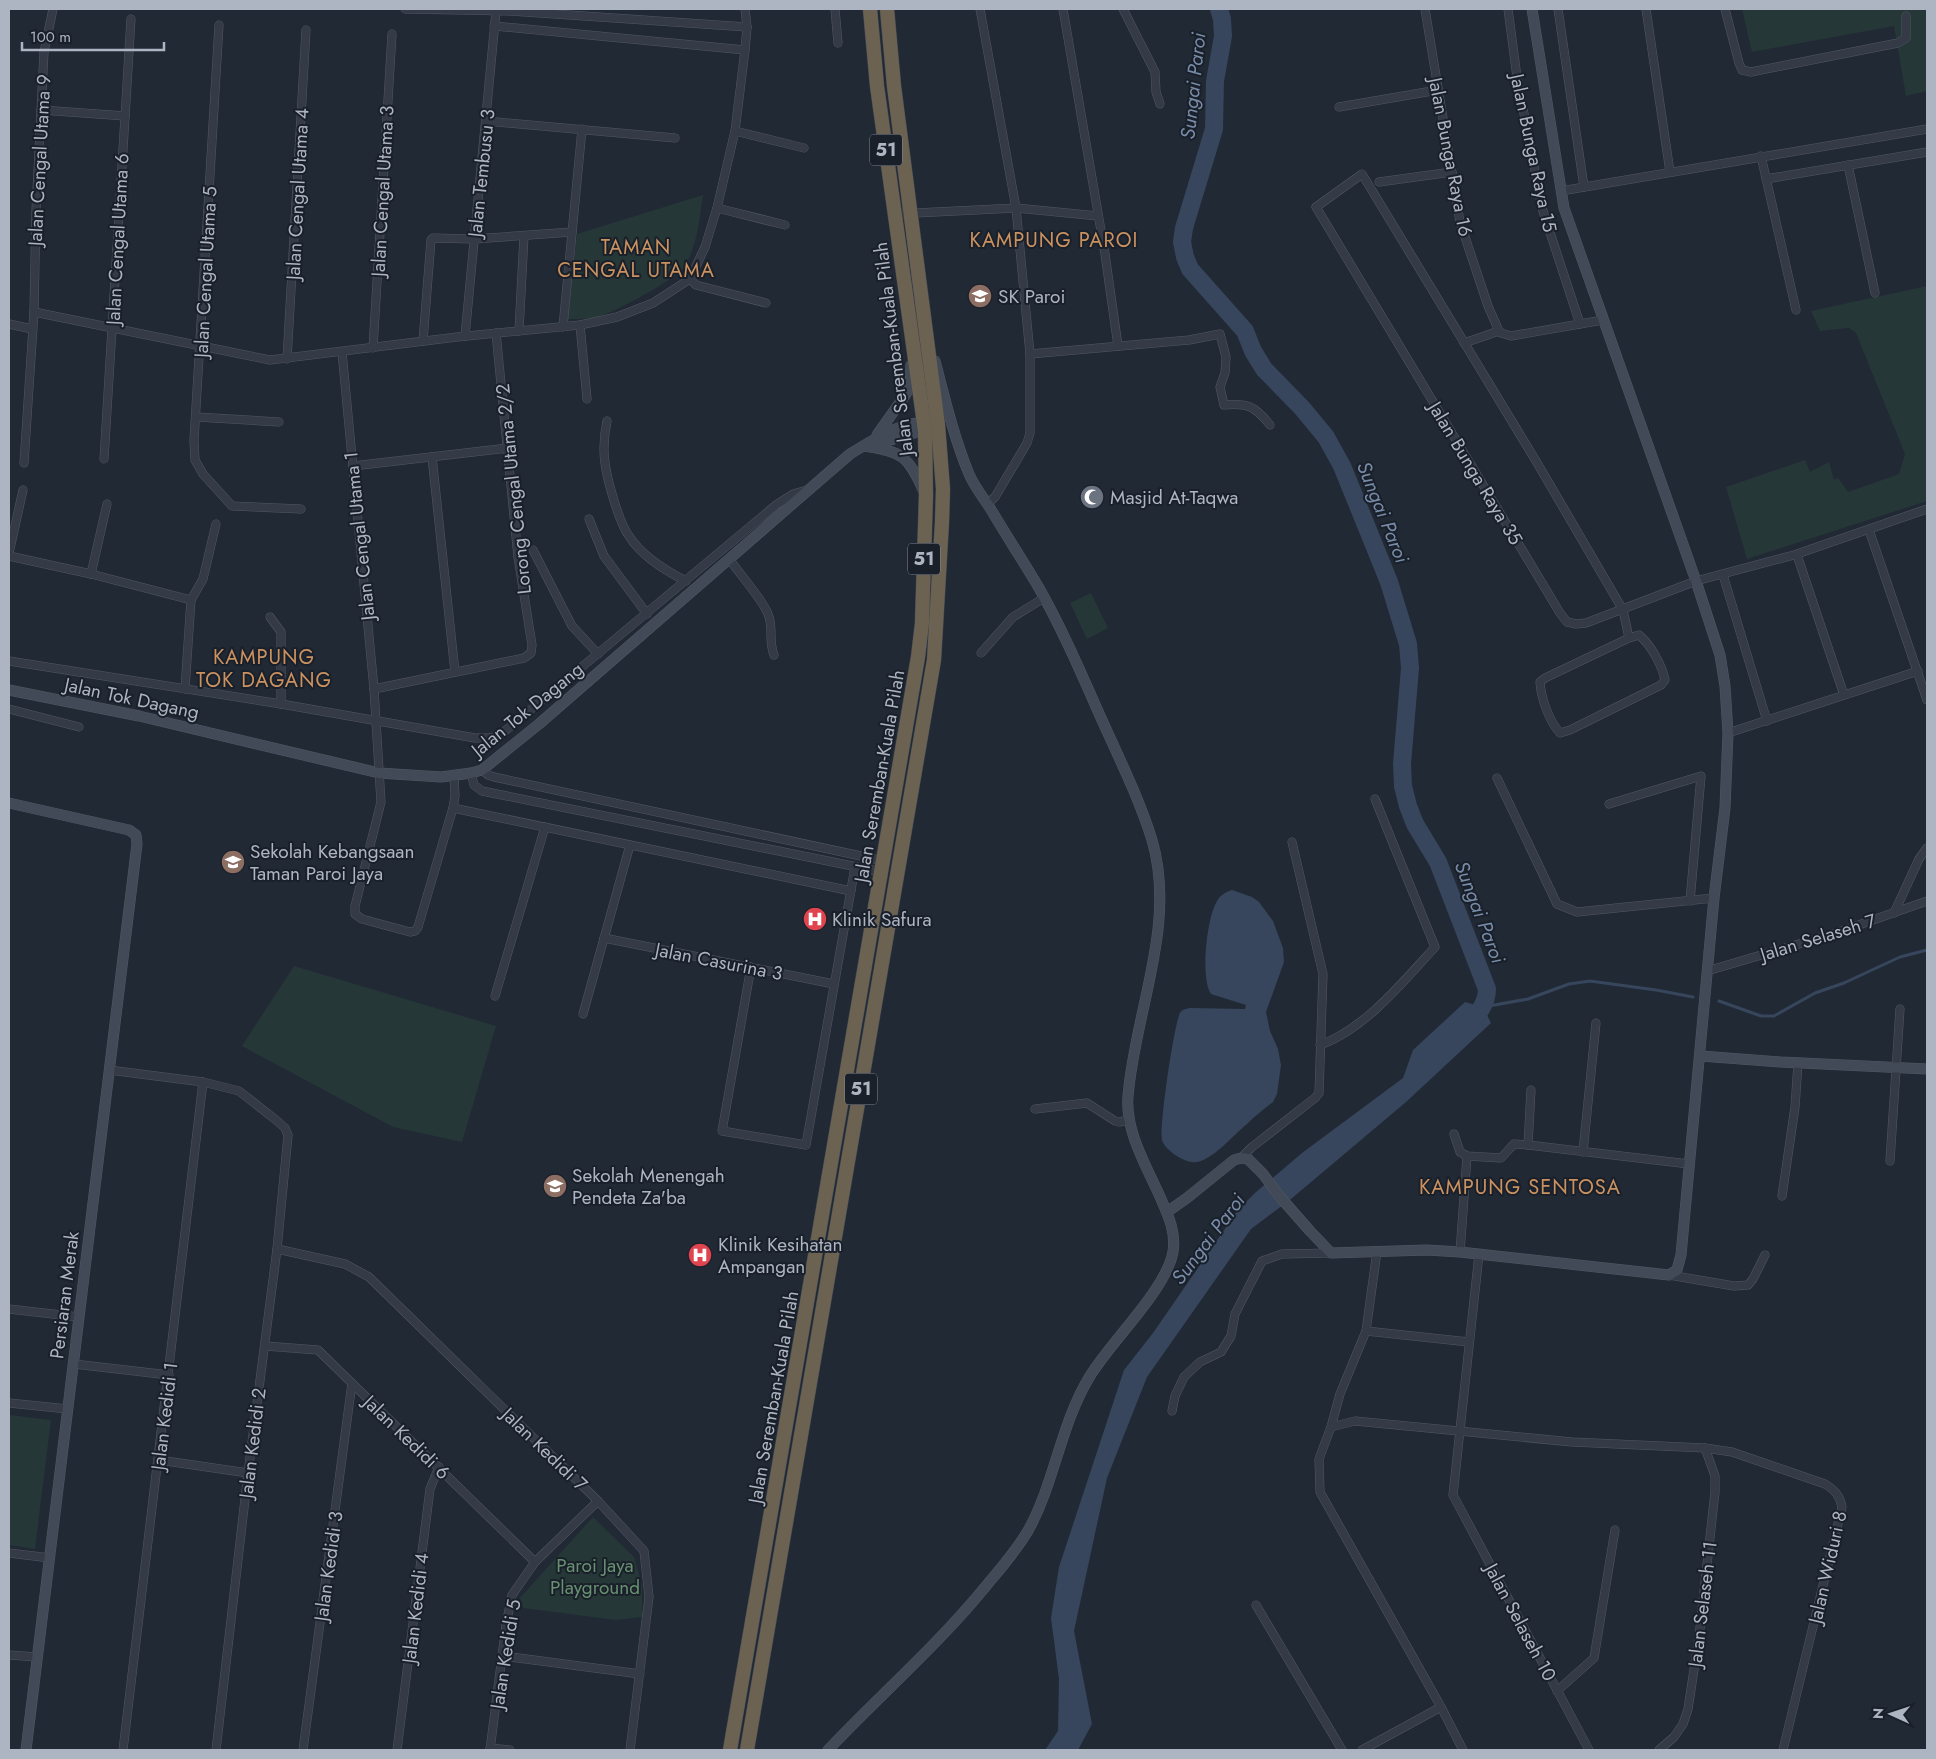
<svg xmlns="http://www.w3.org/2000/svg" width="1936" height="1759" font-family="Jost,sans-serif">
  <rect width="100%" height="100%" fill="#212935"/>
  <g fill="#263738">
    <path d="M1742,9H1927V91L1906,96L1894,26L1752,52Z"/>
    <path d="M703,195C699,220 698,244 685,266C677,279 618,310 603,315C592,319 579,319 568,319L577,234Z"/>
    <path d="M1927,286V501L1747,559L1726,487L1805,460L1810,472L1829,462L1834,480L1838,478L1848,492L1899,474L1905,454L1856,333L1849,328L1820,331L1811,311Z"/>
    <path d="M1091,593L1108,628L1087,639L1070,603Z"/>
    <path d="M294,966L496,1026L462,1142L393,1127L242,1046Z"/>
    <path d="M9,1415L51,1420L35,1549L9,1545Z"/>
    <path d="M593,1517L634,1557L642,1585V1617L616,1620L523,1608L520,1598Z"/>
  </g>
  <g fill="#37465d">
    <path d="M1232,890L1252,897L1259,902L1273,921L1283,948L1284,962L1266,1012L1270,1031L1278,1049L1281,1065L1277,1094L1273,1102C1264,1109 1255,1116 1247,1124C1234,1134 1209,1165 1192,1162C1182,1161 1165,1150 1162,1140C1159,1128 1174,1024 1180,1013C1182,1009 1186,1009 1190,1008L1245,1009L1246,1005L1211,994C1200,978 1207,917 1217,901C1220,895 1226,892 1232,890Z"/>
    <path d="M1465,1002L1483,1007L1491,1023L1406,1102L1291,1199L1251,1229L1147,1377L1107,1478L1074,1631L1092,1724L1078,1750H1045L1058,1731L1059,1679L1051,1618L1059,1567L1124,1370L1153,1333L1238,1210L1256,1192L1302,1153L1403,1078L1413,1050Z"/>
  </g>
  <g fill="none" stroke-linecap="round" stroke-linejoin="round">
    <g stroke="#37465d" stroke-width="3">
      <path d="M1719,1001L1761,1016H1774L1815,993L1844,983L1900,957L1927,950"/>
      <path d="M1483,1007L1528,999L1569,984L1590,981L1656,990L1693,997"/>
    </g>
    <path stroke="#37465d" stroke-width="18" d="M1219,9L1222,19L1223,36L1215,81L1214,129L1184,228L1182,242L1185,257L1190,269L1245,331L1253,351L1264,369L1302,408L1326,437L1342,466L1389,582L1408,644L1410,668L1402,764L1403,786L1408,806L1415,824L1438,862L1487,989C1487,1004 1478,1015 1467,1025"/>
    <g stroke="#525863" stroke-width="9">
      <g id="street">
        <path d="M405,9L510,11L747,27"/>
        <path d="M835,9L838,43"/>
        <path d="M980,9L1016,208L1030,354V433L1027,443L995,497L987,504"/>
        <path d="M1063,9L1105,254L1118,346"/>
        <path d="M1123,9L1155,72L1156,92L1160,104"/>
        <path d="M1425,9L1460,222L1488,306L1499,331"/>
        <path d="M1508,9L1517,77L1542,208L1580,324"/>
        <path d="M1558,9L1584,187"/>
        <path d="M1646,9L1670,172"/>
        <path d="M1725,9L1739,63L1742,70L1751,72L1898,43L1906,38V16"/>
        <path d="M219,25L194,440L195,460L203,474L232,506L301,509"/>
        <path d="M494,26L745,50"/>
        <path d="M1339,107L1438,90"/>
        <path d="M41,110L125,116"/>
        <path d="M486,121L675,138"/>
        <path d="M735,131L804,148"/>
        <path d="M1761,156L1796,310"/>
        <path d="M1848,165L1875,293"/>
        <path d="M1766,179L1927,152"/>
        <path d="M1379,182L1452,172"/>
        <path d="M1561,191L1927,129"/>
        <path d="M717,208L785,225"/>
        <path d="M895,214L1016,208L1098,216"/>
        <path d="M690,279L696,285L766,303"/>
        <path d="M34,312L270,360L457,337L580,325L617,317L653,303L690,279L705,247L717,208L735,131L745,50L747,27L745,9"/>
        <path d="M9,324L32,329"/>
        <path d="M580,325L587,399"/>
        <path d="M563,327L582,129"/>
        <path d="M519,331L524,236"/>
        <path d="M465,336L496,11"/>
        <path d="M423,341L431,240L433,238L474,239L572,232"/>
        <path d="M1464,343L1499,331L1501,333L1511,336L1603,320"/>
        <path d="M373,348L392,34"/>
        <path d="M342,352L374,689L381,802L355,906V914L362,919L410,932L415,931L418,927L453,808L455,796L454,776"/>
        <path d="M1030,354L1189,340L1220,334L1226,357L1225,373L1220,387L1224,405C1248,403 1255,406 1270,425"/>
        <path d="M287,359L306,30"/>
        <path d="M196,417L279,422"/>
        <path d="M607,421C604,435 603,449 605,463C607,479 619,523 629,536C641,555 666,571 686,581"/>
        <path d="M432,457L455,672"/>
        <path d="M104,459L131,19"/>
        <path d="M24,463L34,312L36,211L44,52L53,9"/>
        <path d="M353,466L508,448"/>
        <path d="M589,519L604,556L647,614"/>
        <path d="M1869,530L1927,700"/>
        <path d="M533,550L572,626L598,654"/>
        <path d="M9,553L23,490"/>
        <path d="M1797,555L1844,695"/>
        <path d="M9,556L91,574L191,600"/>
        <path d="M730,560C739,573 763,600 768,614C774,628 768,640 774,655"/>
        <path d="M91,574L107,504"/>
        <path d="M1723,575L1767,721"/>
        <path d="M270,617L281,632V704"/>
        <path d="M1629,638L1639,635C1651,645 1662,665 1665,680L1661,685L1570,730L1560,733C1549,721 1541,698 1540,682L1545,678L1629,638L1623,610L1536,461L1362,174L1316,207L1560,613L1567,622L1576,624L1586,623L1696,581L1794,555L1927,509"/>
        <path d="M981,653L1013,617L1044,598"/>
        <path d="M9,661L281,704L475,738H489L499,736L776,505L793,494L807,490"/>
        <path d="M185,689L191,600L203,579L216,524"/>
        <path d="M374,689L524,658L531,653L532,645L518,557L496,333"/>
        <path d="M9,709L79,727"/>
        <path d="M1728,733L1918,671"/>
        <path d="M482,770L488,775L494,777L884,861"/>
        <path d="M471,773L474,785L482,791L882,872"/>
        <path d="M1497,778L1557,904L1577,912L1714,898"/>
        <path d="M1609,804L1701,776L1690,901"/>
        <path d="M453,808L851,891"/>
        <path d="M1894,913L1919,859L1927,848"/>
        <path d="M604,938L834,984"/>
        <path d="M751,967L722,1131L806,1145L855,867"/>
        <path d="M1707,971L1836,933L1927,901"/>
        <path d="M495,996L545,827"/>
        <path d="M583,1014L630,845"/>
        <path d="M1320,1045C1365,1029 1403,982 1435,947L1375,799"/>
        <path d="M109,1070L203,1082L239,1091L276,1120L285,1128L288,1135L277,1249L248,1473L216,1750"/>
        <path d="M1035,1109L1087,1103L1115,1121L1119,1122L1129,1120"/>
        <path d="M1454,1134L1460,1152L1467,1156L1501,1158L1514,1144L1528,1145L1689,1164"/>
        <path d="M1528,1145L1531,1090"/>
        <path d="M1583,1152L1596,1023"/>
        <path d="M1241,1158L1252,1147L1315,1098L1319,1093L1323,974L1292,842"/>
        <path d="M1890,1161L1900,1009"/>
        <path d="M1782,1196L1795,1107L1798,1063"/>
        <path d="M277,1249L345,1264L369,1277L598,1501L644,1551L649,1597L630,1750"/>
        <path d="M1377,1251L1366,1331L1340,1394L1331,1427L1319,1459L1320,1492L1441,1707L1463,1750"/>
        <path d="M1460,1252L1467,1156"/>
        <path d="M1479,1254L1453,1495L1589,1750"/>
        <path d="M1669,1275L1734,1286L1748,1285L1753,1279L1765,1255"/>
        <path d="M9,1309L79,1317"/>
        <path d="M1366,1331L1469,1342"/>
        <path d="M265,1346L318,1350L535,1562"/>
        <path d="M74,1364L169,1375"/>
        <path d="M9,1403L68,1409"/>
        <path d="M1172,1411L1175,1396L1184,1377L1200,1362L1221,1352L1231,1336L1235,1314L1262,1261L1282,1254L1331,1253"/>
        <path d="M1331,1427L1355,1421L1572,1442L1705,1448L1732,1452L1825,1484C1835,1490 1840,1496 1842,1507L1783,1750"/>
        <path d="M159,1460L248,1473"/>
        <path d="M9,1553L50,1558"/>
        <path d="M1256,1605L1342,1750"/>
        <path d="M9,1655L37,1657"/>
        <path d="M503,1656L640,1674"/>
        <path d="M1557,1691L1594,1658L1615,1530"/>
        <path d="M490,1748L510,1750"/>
        <path d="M123,1750L203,1082"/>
        <path d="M303,1750L352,1383"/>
        <path d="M397,1750L430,1489L439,1467"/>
        <path d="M490,1750L506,1625L512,1595L535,1562L598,1501"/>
        <path d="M1362,1750L1441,1707"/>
        <path d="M1659,1750L1674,1737L1683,1724L1688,1709L1699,1637L1715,1492V1476L1705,1448"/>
      </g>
    </g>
    <g stroke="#525863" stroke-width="11">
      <g id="secondary">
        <path d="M877,435L906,394L910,385L911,365"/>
        <path d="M873,441H887L931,428"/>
        <path d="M864,446C902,451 909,457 924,492"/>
        <path d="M9,690L139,716L379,773L441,777L471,773L482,770L539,724L850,454C872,441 904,419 930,423"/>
        <path d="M9,803L129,830L136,835L137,844L26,1750"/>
        <path d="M1701,1056L1781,1062L1927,1069"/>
        <path d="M1167,1212L1187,1198L1234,1160L1241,1158L1248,1159L1263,1174L1281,1198L1310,1231L1331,1253L1427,1250L1460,1252L1669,1275L1677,1270L1681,1255L1714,898L1725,808L1728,733L1725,686L1720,655L1696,581L1564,208L1532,9"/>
        <path d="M828,1750C880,1695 938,1645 986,1586C1001,1568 1017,1550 1029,1529C1055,1481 1061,1423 1090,1376C1111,1341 1166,1290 1173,1252C1176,1233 1169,1217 1161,1199C1147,1167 1125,1132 1128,1096C1135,1011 1177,925 1152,840C1138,795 1116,752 1097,709C1079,668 1061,627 1039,588C1023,561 1006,535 990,508C983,497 974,486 969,474C954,438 945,399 935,361"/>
      </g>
    </g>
    <g stroke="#3f4550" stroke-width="15">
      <g id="highway">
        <path d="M730,1750L918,657L922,623L926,495L925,431L877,86L870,9"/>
        <path d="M747,1750L934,660L942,522L943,489L938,425L894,86L887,9"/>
      </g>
    </g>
    <use href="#street" stroke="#343b46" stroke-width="8"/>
    <use href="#secondary" stroke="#424a58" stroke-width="10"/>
    <use href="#highway" stroke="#6b6252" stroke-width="14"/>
  </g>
  <defs>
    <g id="school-disc" transform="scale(1.25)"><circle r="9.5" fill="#8d6e63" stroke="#1a202a"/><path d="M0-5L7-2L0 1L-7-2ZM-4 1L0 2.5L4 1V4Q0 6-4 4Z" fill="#fff"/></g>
    <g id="mosque-disc" transform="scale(1.25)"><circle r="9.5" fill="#6b7280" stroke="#1a202a"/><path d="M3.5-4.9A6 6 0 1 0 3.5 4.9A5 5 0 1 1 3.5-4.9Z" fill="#fff"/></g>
    <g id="hospital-disc" transform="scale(1.25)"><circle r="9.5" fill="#e0444e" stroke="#1a202a"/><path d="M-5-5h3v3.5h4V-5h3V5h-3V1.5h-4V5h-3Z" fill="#fff"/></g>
  </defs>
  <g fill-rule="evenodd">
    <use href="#school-disc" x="980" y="296"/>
    <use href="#mosque-disc" x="1092" y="497"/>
    <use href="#school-disc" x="233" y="862"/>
    <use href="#hospital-disc" x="815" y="919"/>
    <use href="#school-disc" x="555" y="1186"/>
    <use href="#hospital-disc" x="700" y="1255"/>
  </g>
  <g text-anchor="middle" stroke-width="4" stroke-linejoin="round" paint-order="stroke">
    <g fill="#1a202a" stroke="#828894" stroke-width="1">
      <rect x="870" y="134.5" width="32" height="31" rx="4"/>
      <rect x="908" y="543.5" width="32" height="31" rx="4"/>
      <rect x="845" y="1073.5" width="32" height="31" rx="4"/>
    </g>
    <g font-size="18" font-weight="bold" fill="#aeb5c2">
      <text x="886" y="156">51</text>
      <text x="924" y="565">51</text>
      <text x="861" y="1095">51</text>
    </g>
    <g font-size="19" fill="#aeb5c2" stroke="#1a202a">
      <text transform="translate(1534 153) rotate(78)" y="7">Jalan Bunga Raya 15</text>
      <text transform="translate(1451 157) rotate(79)" y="7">Jalan Bunga Raya 16</text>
      <text transform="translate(39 160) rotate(-87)" y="7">Jalan Cengal Utama 9</text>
      <text transform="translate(481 173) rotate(-84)" y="7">Jalan Tembusu 3</text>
      <text transform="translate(382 191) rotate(-87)" y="7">Jalan Cengal Utama 3</text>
      <text transform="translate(297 194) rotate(-87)" y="7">Jalan Cengal Utama 4</text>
      <text transform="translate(117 239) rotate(-87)" y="7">Jalan Cengal Utama 6</text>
      <text transform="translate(205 272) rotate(-87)" y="7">Jalan Cengal Utama 5</text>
      <text transform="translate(893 349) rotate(-97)" y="7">Jalan Seremban-Kuala Pilah</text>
      <text transform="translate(1476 473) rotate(59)" y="7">Jalan Bunga Raya 35</text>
      <text transform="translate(513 489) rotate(-96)" y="7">Lorong Cengal Utama 2/2</text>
      <text transform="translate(359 536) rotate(-96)" y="7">Jalan Cengal Utama 1</text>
      <text transform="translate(132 698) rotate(12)" y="7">Jalan Tok Dagang</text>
      <text transform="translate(527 709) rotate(-39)" y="7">Jalan Tok Dagang</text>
      <text transform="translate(879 776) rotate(-80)" y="7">Jalan Seremban-Kuala Pilah</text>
      <text transform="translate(1818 937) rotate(-17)" y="7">Jalan Selaseh 7</text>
      <text transform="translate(719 961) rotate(11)" y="7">Jalan Casurina 3</text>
      <text transform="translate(64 1295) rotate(-83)" y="7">Persiaran Merak</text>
      <text transform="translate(773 1397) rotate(-80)" y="7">Jalan Seremban-Kuala Pilah</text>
      <text transform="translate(164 1416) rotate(-83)" y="7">Jalan Kedidi 1</text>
      <text transform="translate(407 1437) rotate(44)" y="7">Jalan Kedidi 6</text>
      <text transform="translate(252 1443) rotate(-83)" y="7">Jalan Kedidi 2</text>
      <text transform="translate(545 1449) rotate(44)" y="7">Jalan Kedidi 7</text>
      <text transform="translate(328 1566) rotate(-82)" y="7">Jalan Kedidi 3</text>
      <text transform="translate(1827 1567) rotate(-77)" y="7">Jalan Widuri 8</text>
      <text transform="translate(1702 1604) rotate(-83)" y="7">Jalan Selaseh 11</text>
      <text transform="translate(415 1608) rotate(-83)" y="7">Jalan Kedidi 4</text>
      <text transform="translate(1521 1622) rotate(62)" y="7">Jalan Selaseh 10</text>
      <text transform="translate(505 1654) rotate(-81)" y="7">Jalan Kedidi 5</text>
    </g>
    <g font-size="19" fill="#aeb5c2" stroke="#1a202a" text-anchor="start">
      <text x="998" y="303">SK Paroi</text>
      <text x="1110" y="504">Masjid At-Taqwa</text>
      <text x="250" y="858">Sekolah Kebangsaan<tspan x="250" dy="22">Taman Paroi Jaya</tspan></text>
      <text x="832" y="926">Klinik Safura</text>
      <text x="572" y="1182">Sekolah Menengah<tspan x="572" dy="22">Pendeta Za'ba</tspan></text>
      <text x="718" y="1251">Klinik Kesihatan<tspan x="718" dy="22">Ampangan</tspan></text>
    </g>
    <g font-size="19" fill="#689172" stroke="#1a202a">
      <text x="595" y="1572">Paroi Jaya<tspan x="595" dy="22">Playground</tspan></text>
    </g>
    <g font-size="20" font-style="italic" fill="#788ca9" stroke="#1a202a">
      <text transform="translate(1193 86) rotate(-84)" y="7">Sungai Paroi</text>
      <text transform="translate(1383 512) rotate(68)" y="7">Sungai Paroi</text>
      <text transform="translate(1480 912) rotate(69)" y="7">Sungai Paroi</text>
      <text transform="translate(1208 1239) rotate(-53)" y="7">Sungai Paroi</text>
    </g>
    <g font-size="20" letter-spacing="1" fill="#cb9261" stroke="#1a202a">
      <text x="1054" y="247">KAMPUNG PAROI</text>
      <text x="636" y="254">TAMAN<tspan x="636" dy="23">CENGAL UTAMA</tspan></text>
      <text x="264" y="664">KAMPUNG<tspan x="264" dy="23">TOK DAGANG</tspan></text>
      <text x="1520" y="1194">KAMPUNG SENTOSA</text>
    </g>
  </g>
  <rect width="1936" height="1759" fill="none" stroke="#aeb5c2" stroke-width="20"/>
  <g transform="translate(1891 1714) rotate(273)" stroke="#1a202a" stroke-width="4" paint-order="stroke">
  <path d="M0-4L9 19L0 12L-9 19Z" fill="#aeb5c2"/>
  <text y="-8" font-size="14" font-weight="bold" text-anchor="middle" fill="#aeb5c2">N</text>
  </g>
  <path d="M22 42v8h142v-8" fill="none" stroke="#aeb5c2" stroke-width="2.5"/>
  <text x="30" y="42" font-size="15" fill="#aeb5c2" stroke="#1a202a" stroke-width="4" paint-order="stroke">100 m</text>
</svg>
